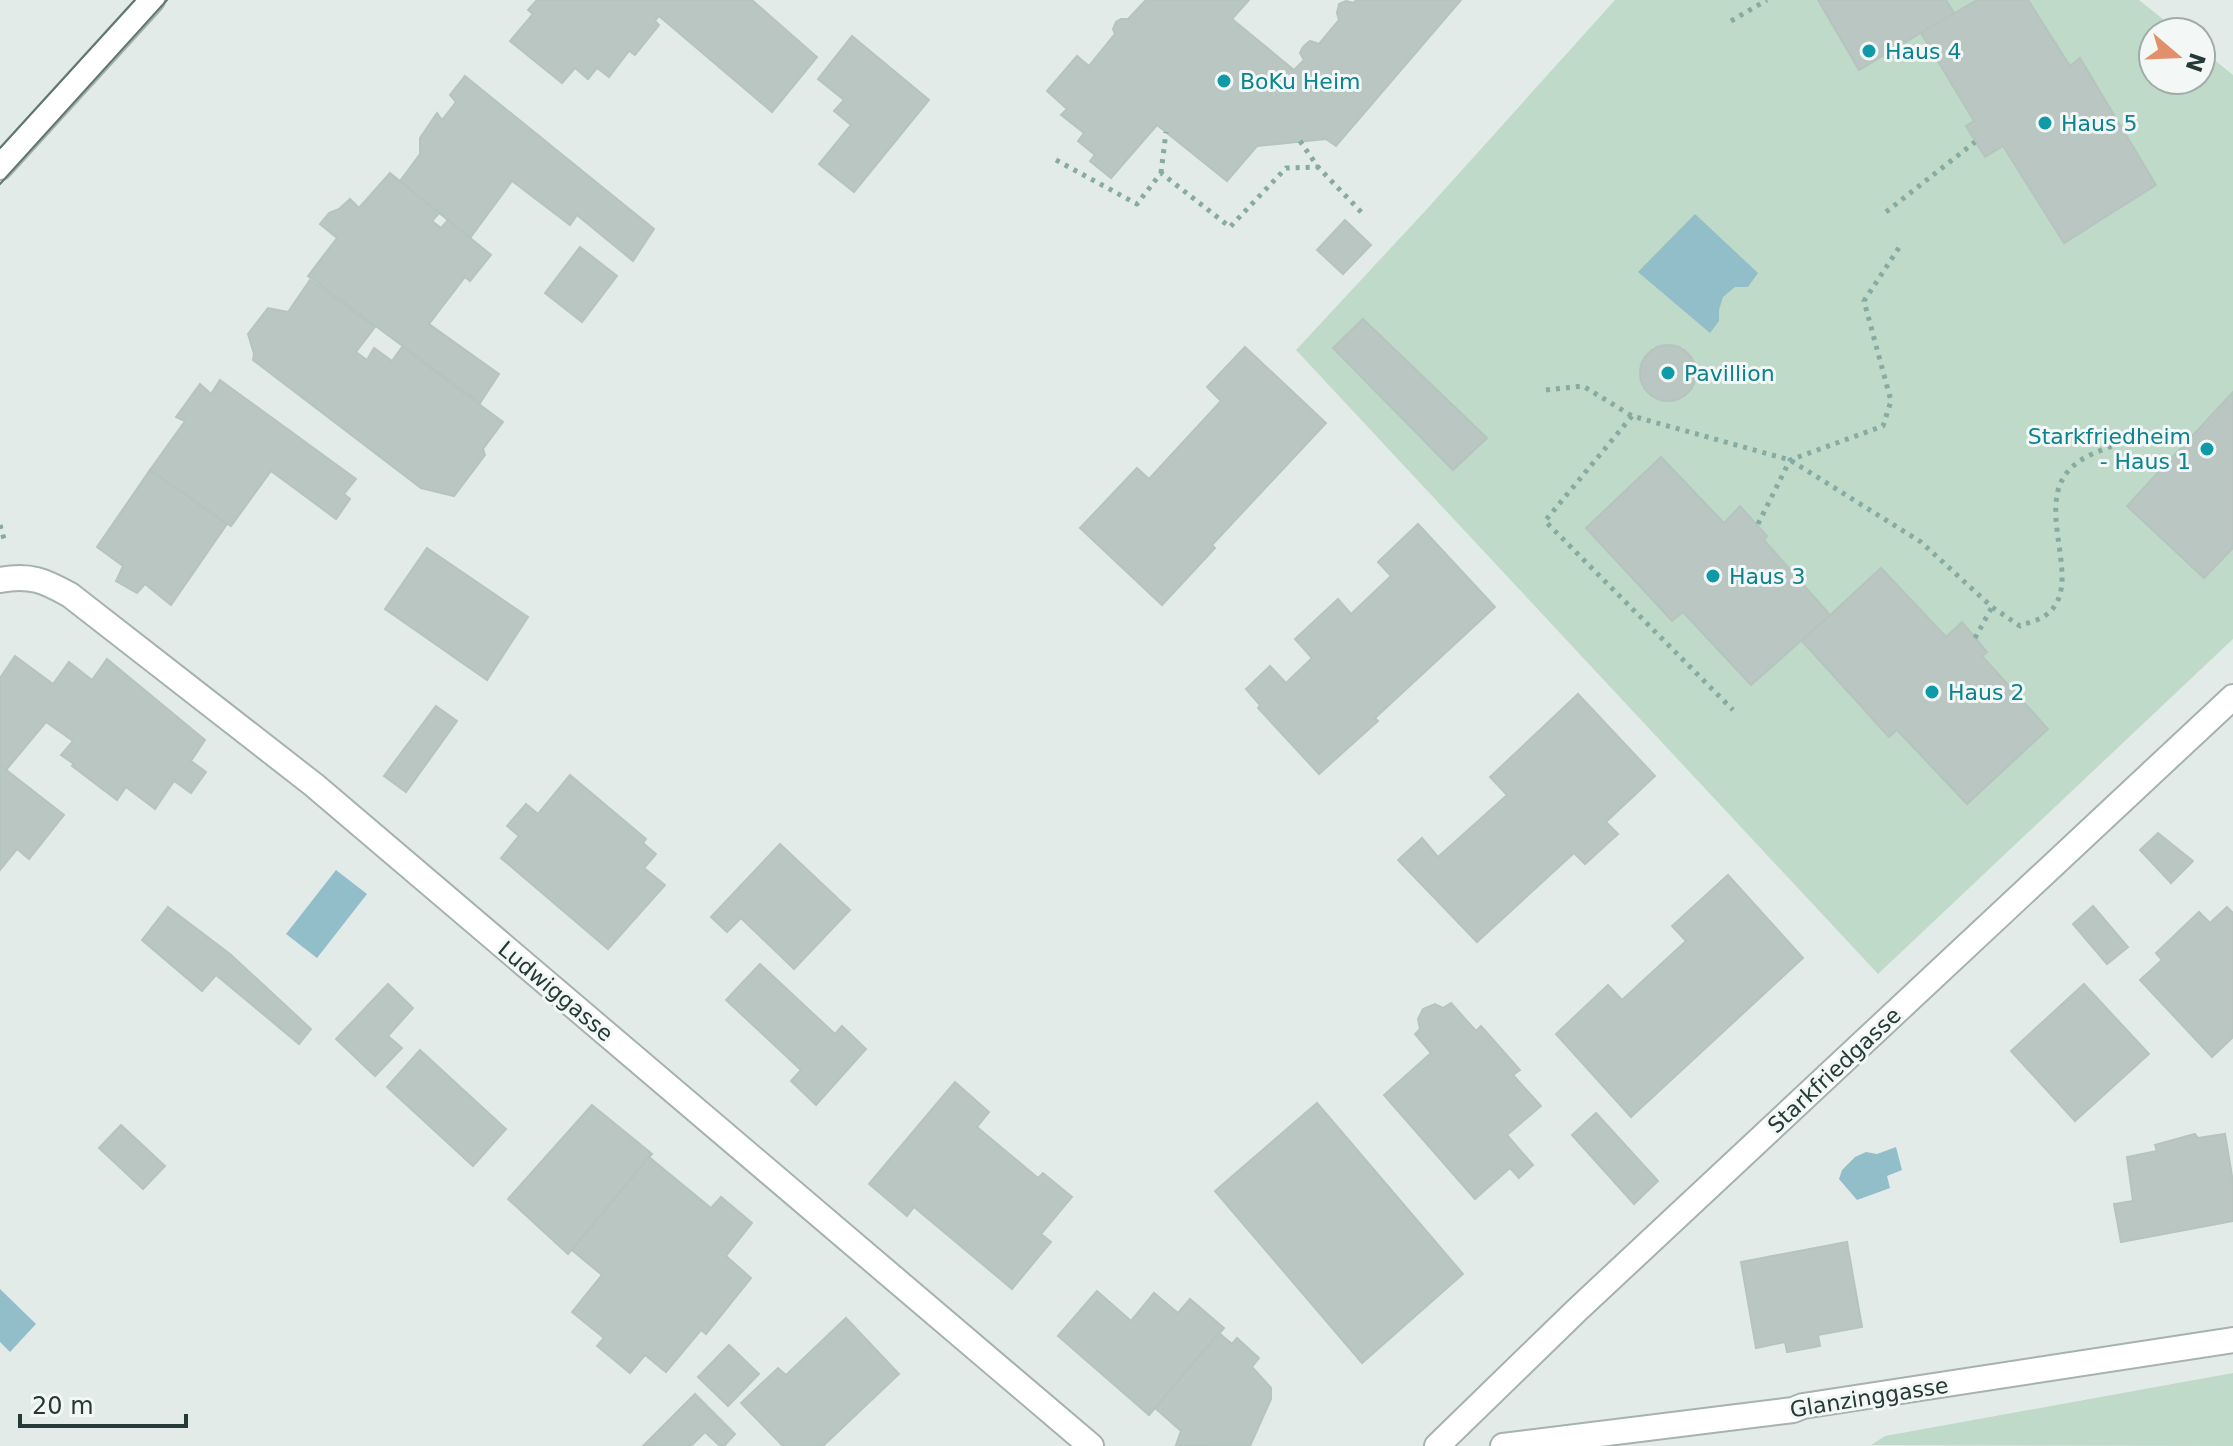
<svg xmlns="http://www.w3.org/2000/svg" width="2233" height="1446" font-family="'DejaVu Sans',sans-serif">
  <rect width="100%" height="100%" fill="#e3ebe8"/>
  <g fill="#bfdac8">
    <path d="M1615,0H2139L2179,32H2153V80H2201V49L2233,75V639L1878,974L1296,350L1426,210Z"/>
    <path d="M2233,1373V1446L1871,1445L1885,1436Z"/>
  </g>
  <g fill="#92beca">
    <path d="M1695,214L1758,273L1748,287H1735L1723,297L1719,310V321L1710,333L1638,272Z"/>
    <path d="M336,870L367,894L317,958L286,934Z"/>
    <path d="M1896,1147L1902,1170L1887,1176L1890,1188L1857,1200L1839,1179L1842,1170L1855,1157L1866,1152L1877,1154Z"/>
    <path d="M0,1289L36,1324L10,1352L0,1342Z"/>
  </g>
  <g fill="#b9c6c1" stroke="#b6c4bf" stroke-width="2">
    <path d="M537,0H752L817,57L772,112L659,16L655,21L659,25L635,55L629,51L609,77L597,68L588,79L575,68L562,83L510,41L533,14L528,10Z"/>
    <path d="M1146,0H1249L1232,19L1294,70L1304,60L1300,53L1303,47L1310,41L1319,44L1339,20L1337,13L1339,4L1346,1L1354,3L1356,0H1461L1336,146L1326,139L1257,146L1227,181L1157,125L1111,178L1090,161L1095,155L1078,141L1084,133L1061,115L1067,109L1047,91L1077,56L1089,66L1115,34L1113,29L1116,22L1121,19H1128Z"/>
    <path d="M1818,0H1946L1954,13L1859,70Z"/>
    <path d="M1977,0H2028L2070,66L2080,58L2156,185L2064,243L2003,146L1985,157L1966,126L1974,121L1921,33Z"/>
    <path d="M852,36L929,100L854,192L819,164L851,125L834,111L844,100L818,79Z"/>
    <path d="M465,76L654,229L633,261L577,215L570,225L512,181L470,238L400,181L420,154V138L437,113L442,120L456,102L450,95Z"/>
    <path d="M390,173L439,213L432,221L441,228L448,220L491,255L470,281L465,277L429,324L499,374L480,403L308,276L337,238L320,224L329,213L339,209L350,199L359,208Z"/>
    <path d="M1345,220L1371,245L1343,274L1317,250Z"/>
    <path d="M580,247L617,276L582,322L545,293Z"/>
    <path d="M310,280L375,327L356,352L367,360L374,348L392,361L402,347L503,422L483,449L485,455L454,496L421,488L253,360L254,354L248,334L268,308L288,312Z"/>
    <path d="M1363,319L1487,438L1453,470L1333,348Z"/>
    <circle cx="1668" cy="373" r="28"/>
    <path d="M1245,347L1326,423L1212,545L1215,548L1162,605L1080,528L1137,468L1149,479L1221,401L1207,387Z"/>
    <path d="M220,380L356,479L344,494L350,499L336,519L271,471L231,526L150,470L185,421L176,417L200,384L211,394Z"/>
    <path d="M2233,392V548L2204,578L2127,506Z"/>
    <path d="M1661,457L1724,523L1740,506L1767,536L1764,540L1830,615L1751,685L1683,612L1672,621L1586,528Z"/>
    <path d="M150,470L227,524L171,605L145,584L137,593L116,581L123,566L97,547Z"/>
    <path d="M1418,524L1495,607L1375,718L1378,721L1319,774L1258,708L1260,705L1246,689L1270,666L1286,683L1312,658L1295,639L1338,599L1351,614L1391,576L1378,562Z"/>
    <path d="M427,548L528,617L487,680L385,609Z"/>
    <path d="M1881,568L1946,637L1962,622L1987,652L1982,656L2048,729L1967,804L1897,730L1889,737L1802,641Z"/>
    <path d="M15,656L53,684L69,662L92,680L107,659L205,740L191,761L206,772L191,793L174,781L155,809L126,787L117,800L72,766L74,764L61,755L73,741L46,722L6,770L0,765V678Z"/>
    <path d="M1578,694L1655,776L1606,822L1618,834L1585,864L1574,853L1477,942L1398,860L1422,838L1438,857L1507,795L1490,777Z"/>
    <path d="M436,706L457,721L406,792L384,776Z"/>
    <path d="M0,765L64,815L29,859L17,849L0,870Z"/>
    <path d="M570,775L646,839L643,843L656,854L644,868L665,885L608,949L501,858L519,836L507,826L526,804L538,814Z"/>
    <path d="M2158,833L2193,861L2171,883L2140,850Z"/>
    <path d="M780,844L850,910L794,969L741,918L727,932L711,917Z"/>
    <path d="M1728,875L1803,958L1631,1117L1556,1034L1608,985L1622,1000L1686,941L1672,926Z"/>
    <path d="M2093,906L2128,947L2107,964L2073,924Z"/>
    <path d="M168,907L230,954L311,1029L299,1044L216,975L202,991L142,940Z"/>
    <path d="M2227,907L2233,913V1037L2212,1057L2140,980L2162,960L2156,953L2199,912L2210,923Z"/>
    <path d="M760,964L835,1034L842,1026L866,1049L816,1105L791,1081L801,1070L726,1000Z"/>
    <path d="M388,984L413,1008L388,1036L402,1048L375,1076L336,1039Z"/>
    <path d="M2084,984L2149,1054L2075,1121L2011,1051Z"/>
    <path d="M1451,1003L1476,1031L1481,1026L1520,1070L1513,1075L1541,1106L1507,1135L1533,1165L1519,1178L1510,1168L1475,1199L1384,1095L1431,1053L1415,1034L1420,1029L1418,1019L1423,1009L1435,1004L1443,1008Z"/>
    <path d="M420,1050L506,1129L473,1166L387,1087Z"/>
    <path d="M955,1082L989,1112L977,1127L1038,1178L1043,1173L1072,1197L1041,1234L1051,1242L1012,1289L914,1207L907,1216L869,1184Z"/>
    <path d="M1317,1103L1463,1274L1362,1363L1215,1191Z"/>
    <path d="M592,1105L652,1154L568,1254L508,1199Z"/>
    <path d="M1596,1113L1658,1181L1634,1204L1572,1135Z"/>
    <path d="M121,1125L165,1166L143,1189L99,1148Z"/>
    <path d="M2195,1134L2198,1138L2225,1134L2233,1182V1221L2121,1242L2114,1204L2133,1201L2127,1157L2157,1151L2155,1145Z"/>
    <path d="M649,1157L711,1208L721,1197L752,1223L726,1256L751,1278L706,1334L701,1330L666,1372L645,1355L630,1373L597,1346L604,1338L572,1312L602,1275L572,1250Z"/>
    <path d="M1847,1242L1862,1327L1818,1335L1820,1346L1787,1352L1785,1342L1756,1348L1741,1262Z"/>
    <path d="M1097,1291L1131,1321L1154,1293L1178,1313L1190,1299L1224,1328L1149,1415L1058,1336Z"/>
    <path d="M846,1318L899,1374L823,1446H783L741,1403L778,1368L786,1375Z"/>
    <path d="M1219,1333L1232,1344L1237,1338L1259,1358L1252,1367L1271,1388V1399L1250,1446L1176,1445L1181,1431L1155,1408Z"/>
    <path d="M729,1345L759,1374L728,1406L698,1377Z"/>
    <path d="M695,1394L735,1434L724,1446H720L705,1432L691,1446H643Z"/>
  </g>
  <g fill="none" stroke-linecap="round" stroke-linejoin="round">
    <g stroke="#a6b2af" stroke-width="28">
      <g id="minor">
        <path d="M0,167L152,0"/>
        <path d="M0,580C30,574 45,581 70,595L314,785L1091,1446"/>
        <path d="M1437,1446L1577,1310L2233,697"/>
        <path d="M1503,1446L1793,1410L1803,1406L2233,1340"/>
      </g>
    </g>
    <g stroke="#87aba2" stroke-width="5" stroke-dasharray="4 6" stroke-linecap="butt">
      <path d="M1731,21L1767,0"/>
      <path d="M1300,141L1318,167L1364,215"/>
      <path d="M1056,160L1137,204L1161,173L1230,227L1286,168L1318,167"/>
      <path d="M1161,173L1166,132"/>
      <path d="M1886,212L1975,142"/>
      <path d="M1546,390L1583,386L1632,416L1790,460L1921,542L1992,607L2020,626C2027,623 2036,621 2043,617C2090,588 2030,508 2071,468C2084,455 2103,450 2120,443"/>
      <path d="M1632,416L1545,521L1733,710"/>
      <path d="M1758,524L1790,460L1883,426L1891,401L1864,301L1902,243"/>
      <path d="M0,525L4,539"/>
      <path d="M1975,638L1992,607"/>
    </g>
    <use href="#minor" stroke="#fff" stroke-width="24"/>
    <g stroke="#5f7671" stroke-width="2">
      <path d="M0,148L135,0"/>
      <path d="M0,184L167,0"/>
    </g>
  </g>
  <g fill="#0f9aa8" stroke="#f3f8f6" stroke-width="3">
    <circle cx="1869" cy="51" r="8"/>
    <circle cx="1224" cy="81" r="8"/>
    <circle cx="2045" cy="123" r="8"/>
    <circle cx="1668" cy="373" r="8"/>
    <circle cx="2207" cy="449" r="8"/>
    <circle cx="1713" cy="576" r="8"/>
    <circle cx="1932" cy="692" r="8"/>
  </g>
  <g text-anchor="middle" stroke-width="6" stroke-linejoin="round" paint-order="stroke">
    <g font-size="22" fill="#0d838f" stroke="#f3f8f6" text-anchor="start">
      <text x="1885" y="59">Haus 4</text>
      <text x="1240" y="89">BoKu Heim</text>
      <text x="2061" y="131">Haus 5</text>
      <text x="1684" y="381">Pavillion</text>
      <text x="2191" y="444" text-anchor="end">Starkfriedheim<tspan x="2191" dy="25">- Haus 1</tspan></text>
      <text x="1729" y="584">Haus 3</text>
      <text x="1948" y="700">Haus 2</text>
    </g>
    <g font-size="22" fill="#253a36" stroke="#f3f8f6">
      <text transform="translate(556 991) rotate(40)" y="8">Ludwiggasse</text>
      <text transform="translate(1834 1070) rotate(-43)" y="8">Starkfriedgasse</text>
      <text transform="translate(1869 1397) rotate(-9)" y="8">Glanzinggasse</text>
    </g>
  </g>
  <g transform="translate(2177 56) rotate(109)"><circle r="38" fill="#f3f8f6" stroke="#a1aca9" stroke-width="2"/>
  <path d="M0-6L14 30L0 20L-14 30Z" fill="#e28f6b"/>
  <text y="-12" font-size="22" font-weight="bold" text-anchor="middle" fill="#253a36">N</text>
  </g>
  <path d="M20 1414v12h166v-12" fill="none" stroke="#253a36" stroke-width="4"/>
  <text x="32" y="1414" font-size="24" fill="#253a36" stroke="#f3f8f6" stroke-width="6" paint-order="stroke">20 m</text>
</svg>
